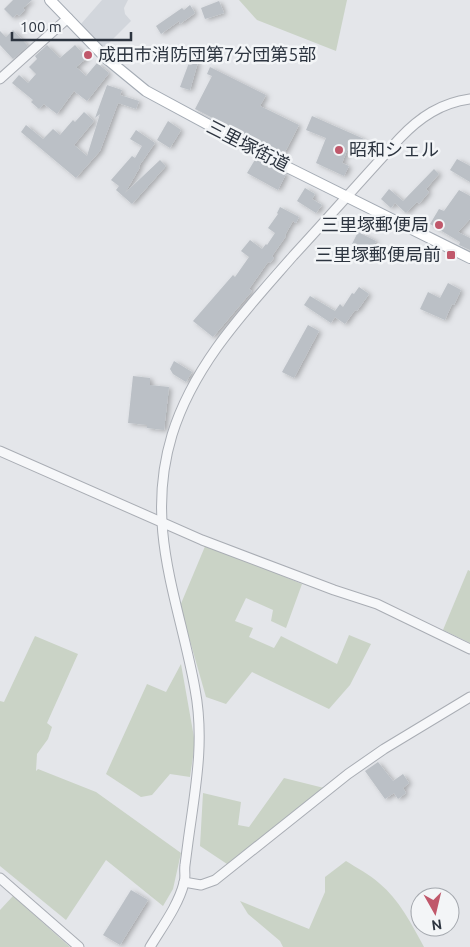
<svg xmlns="http://www.w3.org/2000/svg" width="470" height="947" font-family="Ubuntu,'Noto Sans JP',sans-serif">
  <defs>
    <filter id="shadow"><feDropShadow dx="3" dy="1.5" stdDeviation="2.5" flood-color="#0004"/></filter>
  </defs>
  <rect width="100%" height="100%" fill="#e4e6ea"/>
  <path fill="#d2d6dc" d="M102,0H128L124,8L125,14L131,21L103,49L81,24Z"/>
  <g fill="#cad3c6">
    <path d="M239,0H347L336,51L257,20Z"/>
    <path d="M206,544L302,584L286,628L271,621L273,610L246,598L235,621L253,628L249,637L274,648L281,636L337,664L349,635L371,644L350,685L329,709L252,672L226,704L206,697L180,606Z"/>
    <path d="M468,570L470,571V643L443,630Z"/>
    <path d="M35,636L78,654L47,723L52,727L48,739L37,754L36,771L38,769L96,792L181,853L173,889L163,906L106,860L66,920L0,866V701L4,702Z"/>
    <path d="M181,664L195,743L190,777L170,774L152,795L141,797L106,774L147,684L166,692Z"/>
    <path d="M284,778L324,788L227,864L200,846L203,793L241,802L238,825L249,827Z"/>
    <path d="M346,861C357,868 369,874 379,883C399,899 412,925 424,947H283L280,941L248,914L240,901L309,929L325,892V877Z"/>
    <path d="M13,896L70,947H0V910Z"/>
  </g>
  <g fill="#bbc0c6" filter="url(#shadow)">
    <path d="M13,0H32L23,8L25,10L19,16L17,14L13,18L4,9Z"/>
    <path d="M219,1L224,13L205,19L201,8Z"/>
    <path d="M190,5L195,13L180,24L179,21L161,34L156,26L182,8L184,10Z"/>
    <path d="M13,30L28,46L13,59L0,45V31L6,37Z"/>
    <path d="M47,45L60,58L75,45L87,58L76,67L86,76L97,63L109,73L87,101L74,91L57,114L44,104L39,109L31,102L33,100L12,83L19,75L28,83L36,74L29,67L37,59L35,56Z"/>
    <path d="M190,60L198,62L190,90L180,87Z"/>
    <path d="M210,67L266,95L260,106L299,125L284,154L195,109L212,76L207,74Z"/>
    <path d="M107,85L122,90L120,95L139,101L136,109L118,103L100,151L76,178L21,132L26,125L43,139L53,129L60,135L73,120L75,122L84,112L94,121L74,145L87,156L100,114L95,118Z"/>
    <path d="M312,116L364,139L358,153L348,148L342,163L349,166L344,176L316,163L326,138L306,130Z"/>
    <path d="M168,121L181,130L170,148L157,140Z"/>
    <path d="M136,130L155,143L139,166L140,167L125,193L160,160L166,166L132,204L116,190L119,186L111,180L132,156L135,158L142,146L130,139Z"/>
    <path d="M256,158L286,174L278,190L247,173Z"/>
    <path d="M457,159L470,166V182L450,170Z"/>
    <path d="M434,169L439,174L426,189L429,192L419,204L417,202L406,213L395,203L391,208L381,199L389,189L403,201Z"/>
    <path d="M305,188L315,194L312,199L322,205L316,213L297,201Z"/>
    <path d="M459,190L470,196V219L458,232L470,238V250L459,245L460,242L430,224L439,209L444,211Z"/>
    <path d="M280,207L299,217L296,223L293,221L285,235L286,236L272,256L274,258L270,263L268,262L249,289L252,291L213,337L193,321L233,275L235,277L249,257L241,251L250,240L262,249L266,244L267,245L275,233L268,228L278,214L277,213Z"/>
    <path d="M358,232L376,241L370,253L352,244Z"/>
    <path d="M448,283L461,290L454,305L452,304L445,320L420,309L428,292L440,298Z"/>
    <path d="M359,287L369,294L357,311L355,310L345,324L335,317L331,323L304,305L310,296L335,311L340,304L343,307L352,293L354,294Z"/>
    <path d="M308,325L319,331L294,378L282,372Z"/>
    <path d="M174,361L192,372L186,382L173,374L170,369Z"/>
    <path d="M133,376L150,378V385L169,387L164,430L147,428V425L128,423Z"/>
    <path d="M378,762L393,781L403,774L409,783L403,788L406,793L398,799L394,793L385,799L365,771Z"/>
    <path d="M131,890L148,900L120,945L103,935Z"/>
  </g>
  <g fill="none" stroke-linecap="round" stroke-linejoin="round">
    <g stroke="#a9adb4" stroke-width="11">
      <g id="minor">
        <path d="M0,79L68,18"/>
        <path d="M0,451L202,540L334,590L377,604L470,649"/>
        <path d="M0,878L79,947"/>
        <path d="M184,882L201,885L215,880L348,774L384,749L470,697"/>
        <path d="M150,947C162,927 178,906 184,883C186,877 184,871 185,865C186,857 187,850 188,842C195,790 205,742 195,689C179,600 144,527 172,435C194,364 245,311 293,256C329,217 364,177 400,138C420,117 441,103 470,99"/>
      </g>
    </g>
    <g stroke="#a4abb4" stroke-width="12">
      <path id="major" d="M50,0L107,59L146,91L285,166L470,258"/>
    </g>
    <use href="#minor" stroke="#f6f7f9" stroke-width="9"/>
    <use href="#major" stroke="#fff" stroke-width="10"/>
  </g>
  <g fill="#c0586b" stroke="#f3f5f7" stroke-width="2">
    <circle cx="88" cy="55" r="5"/>
    <circle cx="339" cy="150" r="5"/>
    <circle cx="439" cy="225" r="5"/>
    <rect x="446" y="250" width="10" height="10" rx="2.5"/>
  </g>
  <g text-anchor="middle" stroke-width="5" stroke-linejoin="round" paint-order="stroke">
    <g font-size="18" fill="#2d3540" stroke="#f3f5f7" text-anchor="start">
      <text x="98" y="61">成田市消防団第7分団第5部</text>
      <text x="349" y="156">昭和シェル</text>
      <text x="429" y="231" text-anchor="end">三里塚郵便局</text>
      <text x="441" y="261" text-anchor="end">三里塚郵便局前</text>
    </g>
    <g font-size="18" fill="#2d3540" stroke="#f3f5f7">
      <text transform="translate(248 146) rotate(27)" y="6">三里塚街道</text>
    </g>
  </g>
  <g transform="translate(435 912) rotate(172)"><circle r="24" fill="#f3f5f7" stroke="#a4a8ae"/>
  <path d="M0-4L9 19L0 12L-9 19Z" fill="#c0586b"/>
  <text y="-8" font-size="14" font-weight="bold" text-anchor="middle" fill="#2d3540">N</text>
  </g>
  <path d="M12 32v8h119v-8" fill="none" stroke="#2d3540" stroke-width="2.5"/>
  <text x="20" y="32" font-size="15" fill="#2d3540" stroke="#f3f5f7" stroke-width="4" paint-order="stroke">100 m</text>
</svg>
